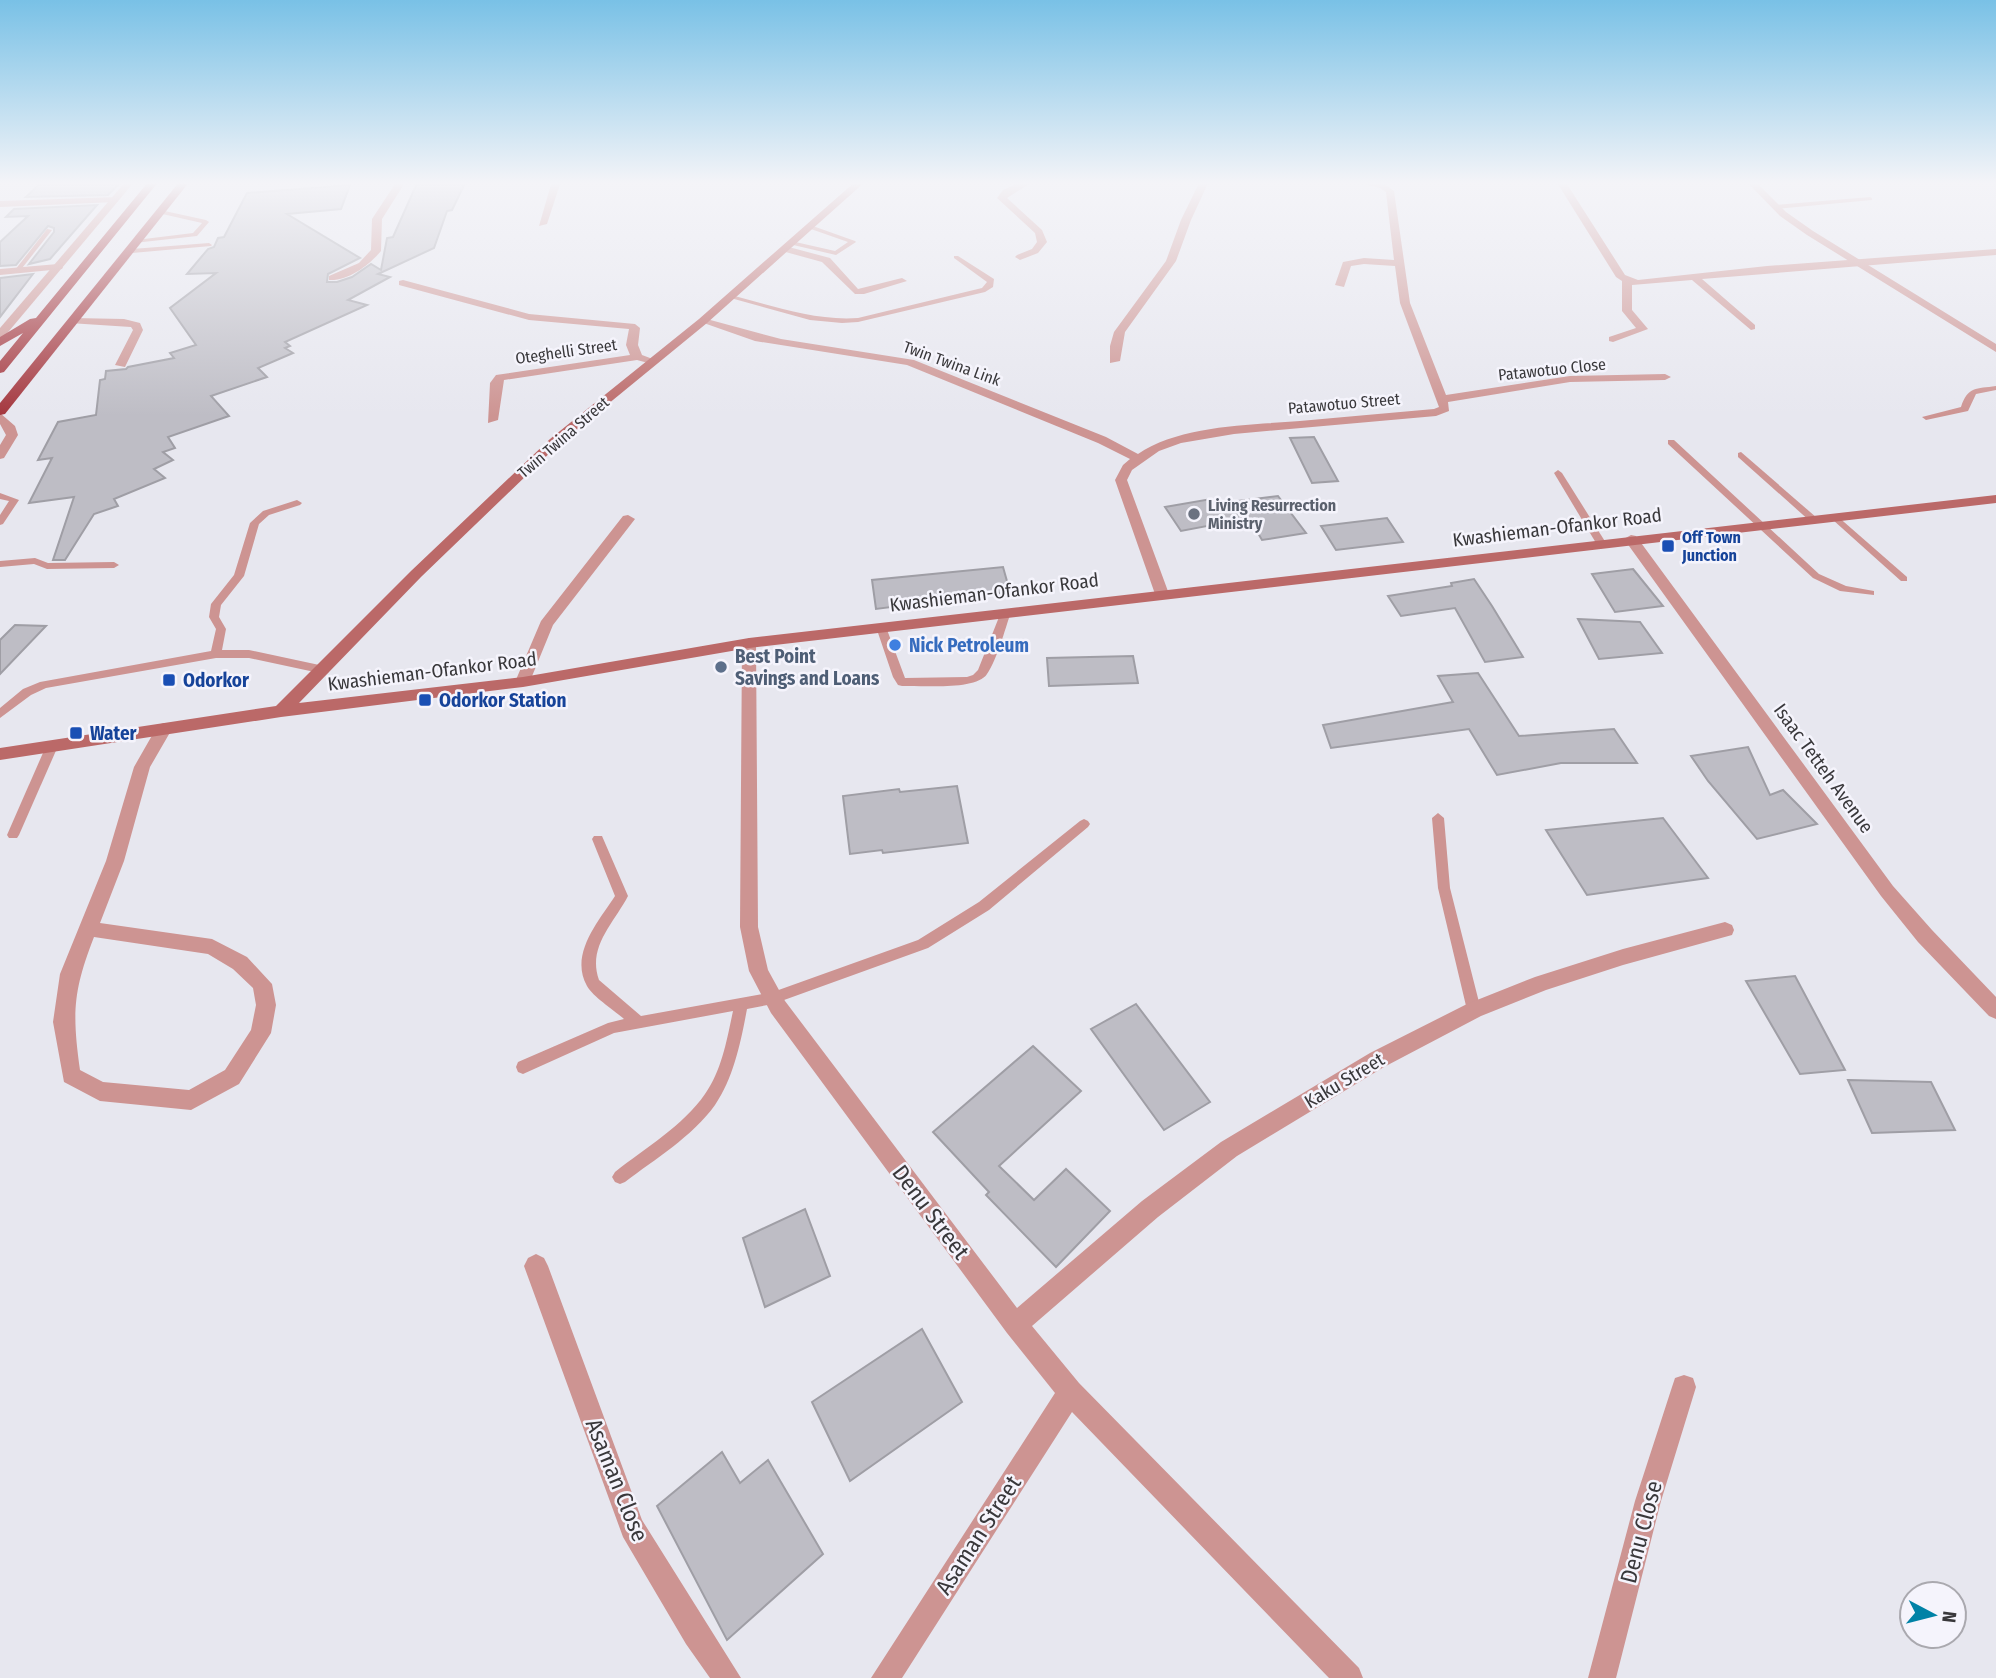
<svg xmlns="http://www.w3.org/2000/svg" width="1996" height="1678" font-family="'Fira Sans Condensed',sans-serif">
  <rect width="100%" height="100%" fill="#e7e7ef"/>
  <g fill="#bebdc5" stroke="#9f9ea5" stroke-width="2">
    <path d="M43,181H122L108,195L26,197Z"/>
    <path d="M418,181H466L452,210L447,211L434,248L378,274L390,277L348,300L367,305L285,342L290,346L285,348L293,353L258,368L267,377L211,396L229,416L168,437L175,448L163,452L173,460L154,469L165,478L114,499L118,506L94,514L65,560H53L74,497L29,503L52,458L38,460L58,422L96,415L100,380L105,379L106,371L126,369L128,367L174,358L170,353L196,345L170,308L216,273L187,274L208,249L214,247L218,238L224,237L247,193L350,185L341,209L287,214L360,258L328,274L327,282H337L352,277L371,264L381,270L387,238L393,237Z"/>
    <path d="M97,205L50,259L29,264L54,232V228L48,226L16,265L0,266V242L28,216L6,217L14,209Z"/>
    <path d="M33,274L0,317V278Z"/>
    <path d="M1314,437L1338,481L1312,483L1290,438Z"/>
    <path d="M1278,496L1306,533L1262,540L1249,518L1181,531L1165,507L1211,499L1214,504Z"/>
    <path d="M1387,518L1403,542L1336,550L1321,526Z"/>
    <path d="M1003,567L1010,592L876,609L872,580Z"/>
    <path d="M1633,569L1663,606L1615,612L1592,574Z"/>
    <path d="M1474,579L1492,606L1523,657L1485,662L1455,608L1401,616L1388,596L1452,586L1451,583Z"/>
    <path d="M1578,619L1640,622L1662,653L1599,659Z"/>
    <path d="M15,625L46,626L0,674V640Z"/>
    <path d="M1133,656L1138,683L1049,686L1047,658Z"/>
    <path d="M1478,673L1519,736L1614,729L1637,763H1561L1497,775L1469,729L1331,748L1323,725L1453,702L1438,676Z"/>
    <path d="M1748,747L1770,795L1783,790L1817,824L1757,839L1708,781L1691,756Z"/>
    <path d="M957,786L968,843L883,853L882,850L850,854L843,796L899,789L900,792Z"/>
    <path d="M1663,818L1708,878L1587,895L1546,830Z"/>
    <path d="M1795,976L1845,1070L1800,1074L1746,981Z"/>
    <path d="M1136,1004L1210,1102L1164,1130L1091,1029Z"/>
    <path d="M1033,1046L1081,1091L999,1166L1034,1200L1066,1169L1110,1211L1056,1267L986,1195L989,1192L933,1132Z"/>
    <path d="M1848,1080L1931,1082L1955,1130L1872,1133Z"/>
    <path d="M805,1209L830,1276L765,1307L743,1238Z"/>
    <path d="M922,1329L962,1402L850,1481L812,1402Z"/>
    <path d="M722,1452L740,1483L768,1460L823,1554L727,1640L657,1506Z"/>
  </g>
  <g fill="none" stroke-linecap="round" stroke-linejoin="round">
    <g fill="#cd9492" fill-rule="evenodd">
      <path d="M1870,197L1872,198V200L1776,209L1773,207L1776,205Z"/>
      <path d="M160,210L206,220L209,222L197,236L134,243V241L136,240L193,233L202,223L158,213L157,212Z"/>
      <path d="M810,225L855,241L856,242L836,255L789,244L788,243L791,241L835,251L848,242L808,228V226Z"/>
      <path d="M47,229L52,230L19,272H15V270Z"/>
      <path d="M209,243L212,245L211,246L132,253L129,251L132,249Z"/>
      <path d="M954,256H958L994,279L993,287L985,292L858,322L842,323L810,320L727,297L731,295C773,306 814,321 858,318L982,288L987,282L954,258Z"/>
      <path d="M1996,386V390L1976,394L1968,411L1926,420L1922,417L1961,407C1968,386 1976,389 1996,386Z"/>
      <path d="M1668,440H1674L1819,574L1846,586L1874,591V595L1840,591L1813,578L1668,444Z"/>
      <path d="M1741,452L1817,518V522H1811L1738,457V453Z"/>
      <path d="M1558,470L1562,473L1606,543L1604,545H1598L1596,543L1554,473Z"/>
      <path d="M0,493L19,500L3,524L0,525V515L9,501L0,499Z"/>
      <path d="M297,500L302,503L300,505L269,515L259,524L244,576L221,605L219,617L226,629L222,650H249L324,666L329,670L328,673L324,674L249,658H216L46,688L31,695L0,718V708L23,689L40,682L211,651L216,629L209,617L211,604L234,575L250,523L263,511Z"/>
      <path d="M1836,515L1907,577V581H1901L1833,520L1831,518Z"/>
      <path d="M35,558L48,563L114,562L119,565L114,568L47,569L34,564L0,567V561Z"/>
      <path d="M1006,609L1011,612C1005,629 997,660 987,674C976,691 922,685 902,686L898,685L893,677L876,627L877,625L881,624L886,627L905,678L967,677L973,675L978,670L1001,612Z"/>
      <path d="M52,742L58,746L19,835L17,838H9L7,835L46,746Z"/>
      <path d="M1438,813L1444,818L1450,888L1481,1010L1479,1014L1474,1016L1469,1014L1467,1010L1438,888L1432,818Z"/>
      <path d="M1084,819L1088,821L1090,824L1088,827L989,910L928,948L773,1004L747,1009C741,1041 734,1077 715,1105C692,1137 655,1159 625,1182L620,1184L615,1182L612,1177L615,1172C645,1148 683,1126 705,1094C722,1070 727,1039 733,1011L614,1033L523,1074L518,1072L516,1067L518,1062L608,1023L624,1019C614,1010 593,997 587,986C569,954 599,921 615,896L592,839L594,836H602L628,896C614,923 587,947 599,980L641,1016L773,992L918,940L979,902L1080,821Z"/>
    </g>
    <g fill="#cd9492" fill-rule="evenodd">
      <path d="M397,181H406L382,219L381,251C369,265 349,281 329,280V276L359,263L371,250L372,219Z"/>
      <path d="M552,181H561L547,224L539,226Z"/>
      <path d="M1022,181H1034L1007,198L1042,230L1047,242L1038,253L1020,260L1015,257L1017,255L1032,249L1037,242L1035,233L997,198L1003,190Z"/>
      <path d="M1200,181H1209L1191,220L1176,261L1125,332L1120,361L1110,363V346L1114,332L1166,261L1181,220Z"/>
      <path d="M1351,181L1383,183L1394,191L1410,303L1446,395L1570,376L1665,374L1671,377L1665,380L1570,382L1448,402L1449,411L1436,416L1234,434L1181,443L1159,451L1132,470L1127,480L1169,594L1162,599L1155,594L1115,480L1123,465L1130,459L1098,443L907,365L755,341L698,321L703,318L781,339L914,360L1106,437L1138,454C1180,425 1250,425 1300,421C1344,417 1389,413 1434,409L1439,407L1400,303L1395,266L1364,264L1351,266L1344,287L1335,285L1343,262L1364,258L1394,260L1386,192L1380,188Z"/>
      <path d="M1556,181H1565L1625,275L1638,280L1767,266L1996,249V255L1702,279L1755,325V329L1751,330L1692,280L1632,285V310L1648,329L1613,342L1609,341V337L1636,328L1622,311V281L1616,277Z"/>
      <path d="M118,197V201L115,202L0,207V201Z"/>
      <path d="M785,246L830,258L858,289L902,278L907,281L864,294H855L822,262L782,251L780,249Z"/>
      <path d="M58,264L63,267L62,269L0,275V269Z"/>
      <path d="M403,280L529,314L635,324L640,328L638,345L642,355L658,361L652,364L637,360L504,380L498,420L488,423L490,383L496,375L630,355L626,345L629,329L529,320L399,285V281Z"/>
      <path d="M73,318L124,319L140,323L143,330L125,367L115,365L133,330L131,327L69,323V319Z"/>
      <path d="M628,515L635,519L553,625L528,686H518L515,682L541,621L623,516Z"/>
      <path d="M749,638L756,643L758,927L768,970L785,1001L1017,1308L1142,1201L1221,1142L1370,1053L1467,1004L1535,977L1623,949L1725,922L1732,925L1734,930L1732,935L1623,965L1546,990L1481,1016L1384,1067L1237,1156L1158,1217L1032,1326L1079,1383L1359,1668L1363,1678H1329L1072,1412L902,1678H871L1055,1393L1007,1333L771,1013L749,971L740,927L742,643Z"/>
      <path d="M164,723L172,729L150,767L124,861L100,923L212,939L247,957L272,984L276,1005L271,1033L239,1084L191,1110L100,1101L64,1082L53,1022L60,974L106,861L134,767L158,725ZM94,937L208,954L233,969L253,988L256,1005L251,1030L225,1070L189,1090L103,1082L80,1070C72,1013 73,991 94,937Z"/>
      <path d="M536,1254L544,1258L548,1266L642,1520L741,1678H710L686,1644L623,1537L524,1266L528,1258Z"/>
      <path d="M1684,1375L1693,1378L1696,1387L1661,1501L1616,1678H1588L1635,1501L1672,1387L1675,1378Z"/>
    </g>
    <g fill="#cd9492" fill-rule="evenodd">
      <path d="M126,181H135L4,337L0,338V328Z"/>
      <path d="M1746,181H1755L1786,212L1813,231L1996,344V352L1807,235L1780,216Z"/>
      <path d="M0,413L15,426L18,435L4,458L0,459V445L6,435L0,424Z"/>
      <path d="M1631,535L1636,536L1893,886L1932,930L1996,997V1019L1989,1016L1918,942L1881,896L1624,539Z"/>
    </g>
    <path fill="#bb6968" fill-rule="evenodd" d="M856,181H866L707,323L558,445L421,577L299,703L523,677L749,638L1996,495V503L749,648L523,687L281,717L0,760V748L276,706L411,571L550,439L699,319Z"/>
    <g fill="#a4373e" fill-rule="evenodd">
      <path d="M149,181H159L4,372L0,373V361L23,333L0,346V337L30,319L36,318Z"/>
      <path d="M180,181H190L5,414L0,415V403Z"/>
    </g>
  </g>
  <linearGradient id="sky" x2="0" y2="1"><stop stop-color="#79c1e6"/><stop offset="0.44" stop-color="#f4f4f8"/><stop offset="1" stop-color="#f4f4f8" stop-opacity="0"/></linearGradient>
  <rect width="1996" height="416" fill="url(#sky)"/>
  <circle fill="#6b7280" stroke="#f5f4fc" stroke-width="2.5" cx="1194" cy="514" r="7"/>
  <g fill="#1a4fb4" stroke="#f5f4fc" stroke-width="2.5">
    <rect x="1661" y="539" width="14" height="14" rx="3.5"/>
    <rect x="162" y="673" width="14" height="14" rx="3.5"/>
    <rect x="418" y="693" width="14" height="14" rx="3.5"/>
    <rect x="69" y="726" width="14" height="14" rx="3.5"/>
  </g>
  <circle fill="#3f7fe0" stroke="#f5f4fc" stroke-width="2.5" cx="895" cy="645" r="7"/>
  <circle fill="#5c6f8a" stroke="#f5f4fc" stroke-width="2.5" cx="721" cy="667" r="7"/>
  <g text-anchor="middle" stroke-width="5" stroke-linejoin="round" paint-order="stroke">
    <g font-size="16" fill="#39383b" stroke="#f5f4fc">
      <text transform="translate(566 351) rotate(-8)" y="6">Oteghelli Street</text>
      <text transform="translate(952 363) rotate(20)" y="6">Twin Twina Link</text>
      <text transform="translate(1552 369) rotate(-6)" y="6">Patawotuo Close</text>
      <text transform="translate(1344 403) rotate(-5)" y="6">Patawotuo Street</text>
      <text transform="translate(563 437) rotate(-41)" y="6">Twin Twina Street</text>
    </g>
    <g font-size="16" font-weight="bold" fill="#5b616d" stroke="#f5f4fc" text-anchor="start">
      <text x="1208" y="511">Living Resurrection<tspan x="1208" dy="18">Ministry</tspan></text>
    </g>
    <g font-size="16" font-weight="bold" fill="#164399" stroke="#f5f4fc" text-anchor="start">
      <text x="1682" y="543">Off Town<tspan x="1682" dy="18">Junction</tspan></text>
    </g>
    <g font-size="19" fill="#39383b" stroke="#f5f4fc">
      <text transform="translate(1557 527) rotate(-7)" y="7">Kwashieman-Ofankor Road</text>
      <text transform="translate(994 592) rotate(-7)" y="7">Kwashieman-Ofankor Road</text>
      <text transform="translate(432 671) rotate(-7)" y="7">Kwashieman-Ofankor Road</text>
      <text transform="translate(1824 768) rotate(54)" y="7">Isaac Tetteh Avenue</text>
      <text transform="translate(1344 1080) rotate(-31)" y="7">Kaku Street</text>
    </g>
    <g font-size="19" font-weight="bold" fill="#366cbe" stroke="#f5f4fc" text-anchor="start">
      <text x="909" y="652">Nick Petroleum</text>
    </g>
    <g font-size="19" font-weight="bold" fill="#4e5e75" stroke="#f5f4fc" text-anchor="start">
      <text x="735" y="663">Best Point<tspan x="735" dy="22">Savings and Loans</tspan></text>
    </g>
    <g font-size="19" font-weight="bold" fill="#164399" stroke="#f5f4fc" text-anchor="start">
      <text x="183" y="687">Odorkor</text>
      <text x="439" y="707">Odorkor Station</text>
      <text x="90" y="740">Water</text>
    </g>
    <g font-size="23" fill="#39383b" stroke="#f5f4fc">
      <text transform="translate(931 1212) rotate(53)" y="8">Denu Street</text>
      <text transform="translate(617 1480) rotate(68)" y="8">Asaman Close</text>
      <text transform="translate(1641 1532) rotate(-75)" y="8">Denu Close</text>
      <text transform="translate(978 1535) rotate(-57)" y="8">Asaman Street</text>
    </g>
  </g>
  <g transform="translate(1933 1615) rotate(97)"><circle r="33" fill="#f5f4fc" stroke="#aaa9af" stroke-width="2"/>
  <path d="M0-5L12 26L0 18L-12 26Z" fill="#0082a6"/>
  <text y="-10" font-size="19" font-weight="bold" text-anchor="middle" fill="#39383b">N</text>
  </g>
</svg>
